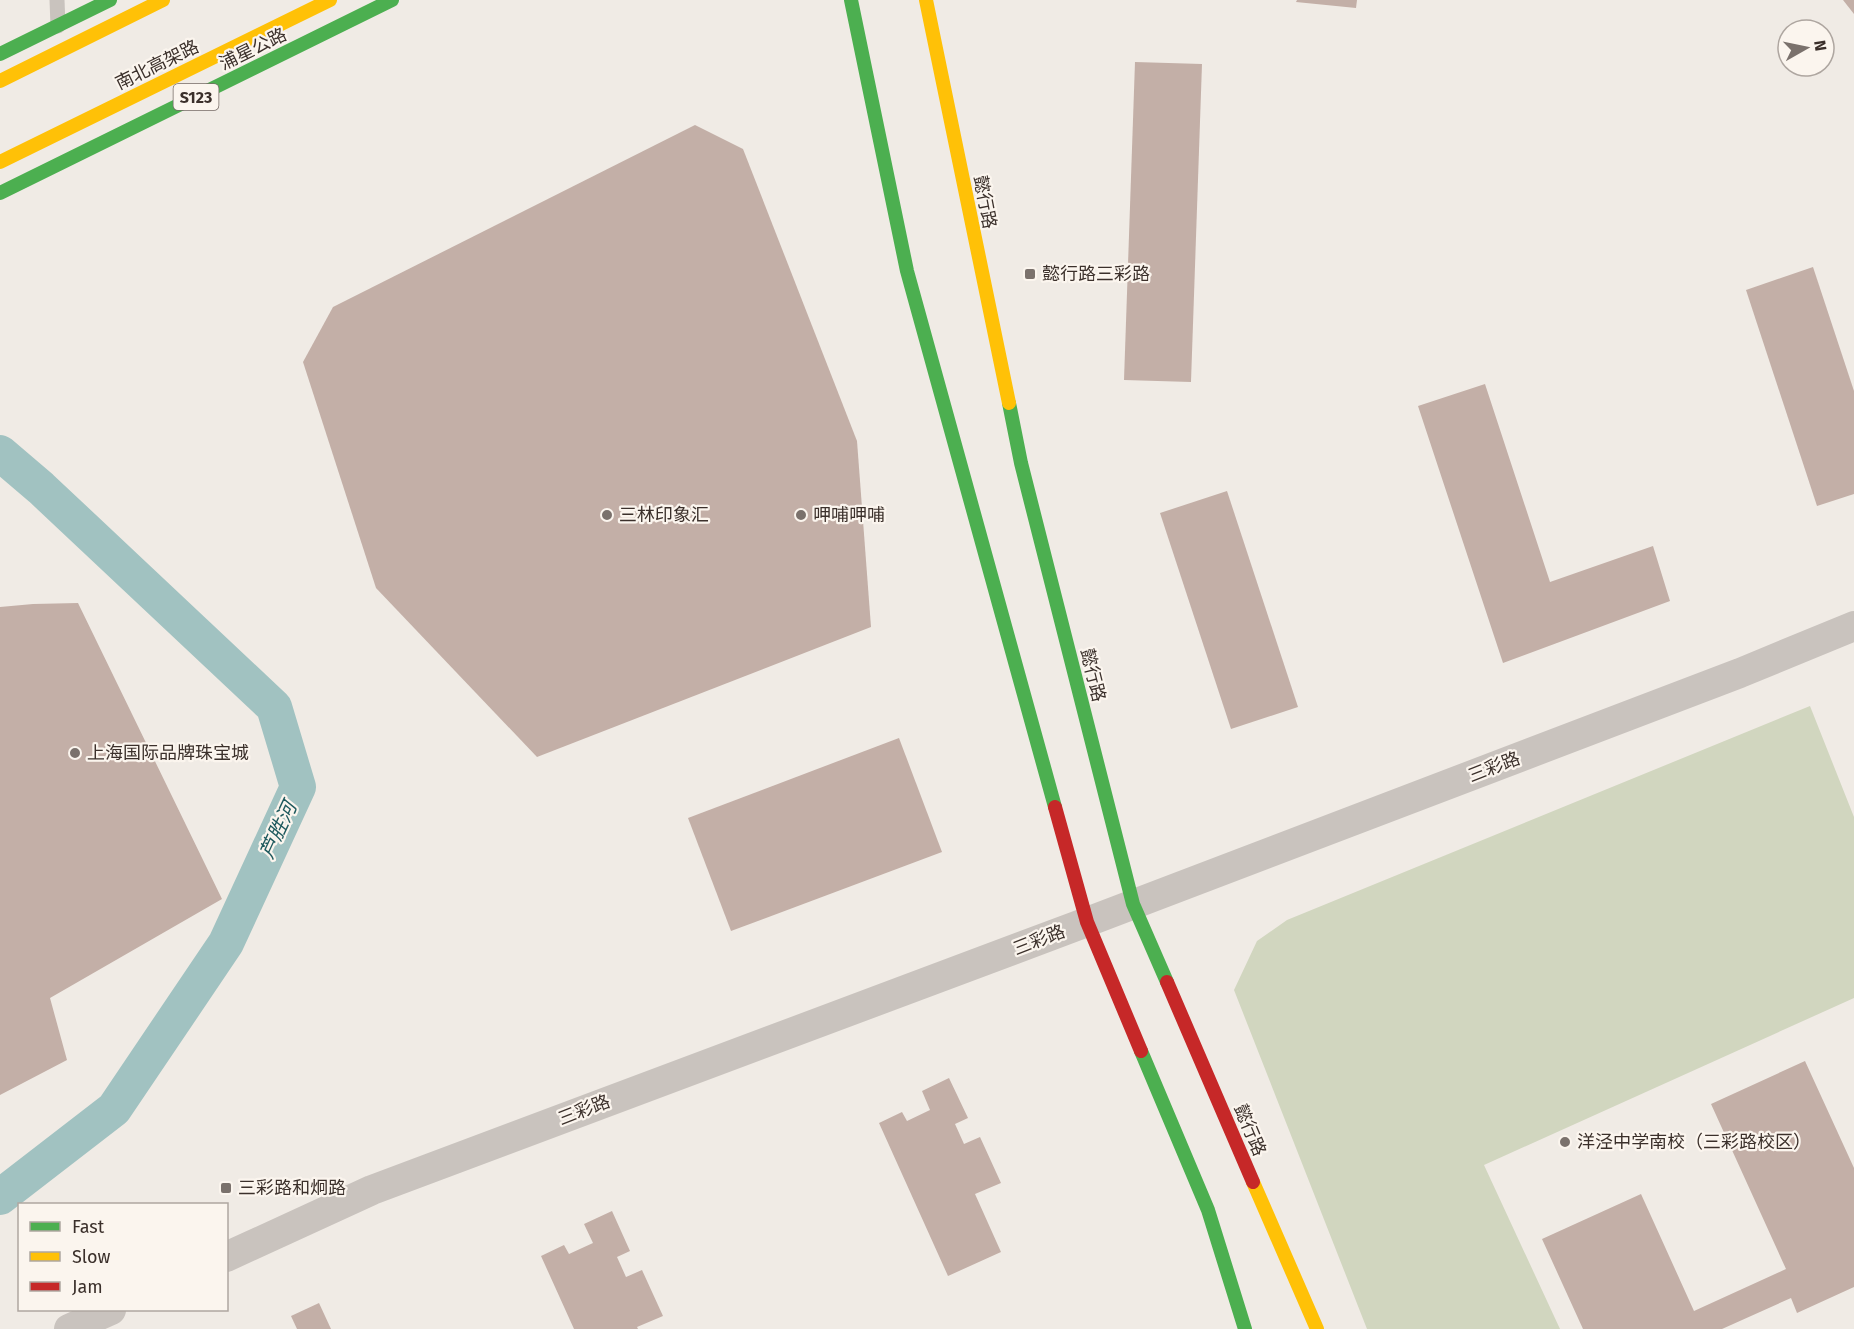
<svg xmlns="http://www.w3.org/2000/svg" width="1854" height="1329" font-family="'Fira Sans','Noto Sans SC',sans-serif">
  <rect width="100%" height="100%" fill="#f0ebe5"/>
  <path fill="#d1d6bf" d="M1810,706L1854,817V998L1484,1165L1560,1329H1367L1234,990L1257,941L1287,920Z"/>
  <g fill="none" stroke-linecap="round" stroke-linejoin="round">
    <path stroke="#a1c2c1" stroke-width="36" d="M0,453L41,488L274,707L298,787L226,943L114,1109L0,1197"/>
  </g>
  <g fill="#c3afa7">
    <path d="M1297,0H1357L1356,8L1296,2Z"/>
    <path d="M1843,0H1854V14Z"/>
    <path d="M1135,62L1202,64L1191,382L1124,380Z"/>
    <path d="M695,125L743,149L857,441L871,627L537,757L376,588L303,362L333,307Z"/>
    <path d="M1813,267L1854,391V494L1817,506L1746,290Z"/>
    <path d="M1485,384L1550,582L1653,546L1670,601L1503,663L1418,406Z"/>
    <path d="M1227,491L1298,707L1231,729L1160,513Z"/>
    <path d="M78,603L222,899L50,998L67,1060L0,1095V607L33,604Z"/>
    <path d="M899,738L942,852L731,931L688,818Z"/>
    <path d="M1805,1061L1854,1168V1287L1797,1313L1791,1298L1722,1329H1583L1542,1239L1641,1194L1694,1311L1786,1269L1711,1104Z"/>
    <path d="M949,1078L968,1118L955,1124L964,1144L980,1137L1001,1183L975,1194L1001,1252L948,1276L879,1123L902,1112L907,1121L930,1110L922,1091Z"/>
    <path d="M612,1211L630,1251L617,1257L626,1277L642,1270L663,1316L637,1327L638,1329H574L541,1256L564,1245L569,1254L593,1243L584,1224Z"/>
    <path d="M319,1303L331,1329H297L291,1316Z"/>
  </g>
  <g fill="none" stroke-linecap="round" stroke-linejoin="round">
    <path stroke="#c9c3be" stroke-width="15" d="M57,0L58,26"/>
    <g stroke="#c9c3be" stroke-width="30">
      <path d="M226,1257L372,1190L1087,922L1740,673L1854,626"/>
      <path d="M69,1329L111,1310"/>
    </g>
    <g stroke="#4caf50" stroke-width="14">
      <path d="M851,0L907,271L1055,807"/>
      <path d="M0,54L110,0"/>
      <path d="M0,193L392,0"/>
      <path d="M1009,403L1021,463L1133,904L1167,982"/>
      <path d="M1141,1051L1208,1210L1245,1329"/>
    </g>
    <g stroke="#ffc107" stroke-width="14">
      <path d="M926,0L1009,403"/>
      <path d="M0,81L163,0"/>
      <path d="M0,162L330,0"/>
      <path d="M1253,1182L1317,1329"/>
    </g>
    <g stroke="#c62828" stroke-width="14">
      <path d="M1055,807L1087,922L1141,1051"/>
      <path d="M1167,982L1253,1182"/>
    </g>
  </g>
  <g fill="#7a716c" stroke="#fbf5ee" stroke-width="2">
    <rect x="1024" y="268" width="12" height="12" rx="3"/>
    <circle cx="607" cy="515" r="6"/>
    <circle cx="801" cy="515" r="6"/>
    <circle cx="75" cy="753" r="6"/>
    <circle cx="1565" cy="1142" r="6"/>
    <rect x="220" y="1182" width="12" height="12" rx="3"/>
  </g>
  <g text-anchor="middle" stroke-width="4.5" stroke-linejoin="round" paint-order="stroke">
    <rect fill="#fbf5ee" stroke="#756b66" stroke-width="1.5" x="173.5" y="84" width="45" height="26" rx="4.5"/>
    <g font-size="16" font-weight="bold" fill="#3b302b">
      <text x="196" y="103">S123</text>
    </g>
    <g font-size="18" fill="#3b302b" stroke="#fbf5ee">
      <text transform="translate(253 49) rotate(-26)" y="6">浦星公路</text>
      <text transform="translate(157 65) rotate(-26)" y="6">南北高架路</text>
      <text transform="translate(985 202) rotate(79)" y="6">懿行路</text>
      <text transform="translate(1093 675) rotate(76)" y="6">懿行路</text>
      <text transform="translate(1494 767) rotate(-21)" y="6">三彩路</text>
      <text transform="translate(1039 940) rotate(-21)" y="6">三彩路</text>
      <text transform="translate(584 1110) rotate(-21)" y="6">三彩路</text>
      <text transform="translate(1250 1130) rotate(67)" y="6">懿行路</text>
    </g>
    <g font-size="18" fill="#3b302b" stroke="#fbf5ee" text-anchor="start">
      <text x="1042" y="280">懿行路三彩路</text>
      <text x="619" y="521">三林印象汇</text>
      <text x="813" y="521">呷哺呷哺</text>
      <text x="87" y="759">上海国际品牌珠宝城</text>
      <text x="1577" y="1148">洋泾中学南校（三彩路校区）</text>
      <text x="238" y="1194">三彩路和炯路</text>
    </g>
    <g font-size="20" font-style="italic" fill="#1f5a5e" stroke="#fbf5ee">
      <text transform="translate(278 830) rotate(-65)" y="7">芦胜河</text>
    </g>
  </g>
  <rect x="18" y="1203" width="210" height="108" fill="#fbf5ee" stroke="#aea6a0" stroke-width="1.5"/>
  <rect x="30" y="1222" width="30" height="9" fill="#4caf50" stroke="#aea6a0" stroke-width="1.5"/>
  <text x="72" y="1233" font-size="18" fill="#3b302b">Fast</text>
  <rect x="30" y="1252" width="30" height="9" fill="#ffc107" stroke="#aea6a0" stroke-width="1.5"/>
  <text x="72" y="1263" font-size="18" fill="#3b302b">Slow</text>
  <rect x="30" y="1282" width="30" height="9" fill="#c62828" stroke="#aea6a0" stroke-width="1.5"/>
  <text x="72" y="1293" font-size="18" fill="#3b302b">Jam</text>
  <g transform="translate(1806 48) rotate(81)"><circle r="28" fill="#fbf5ee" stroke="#aea6a0" stroke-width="1.5"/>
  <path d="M0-4.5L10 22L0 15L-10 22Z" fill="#7a716c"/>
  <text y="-9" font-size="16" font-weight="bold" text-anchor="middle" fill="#3b302b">N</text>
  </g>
</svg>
